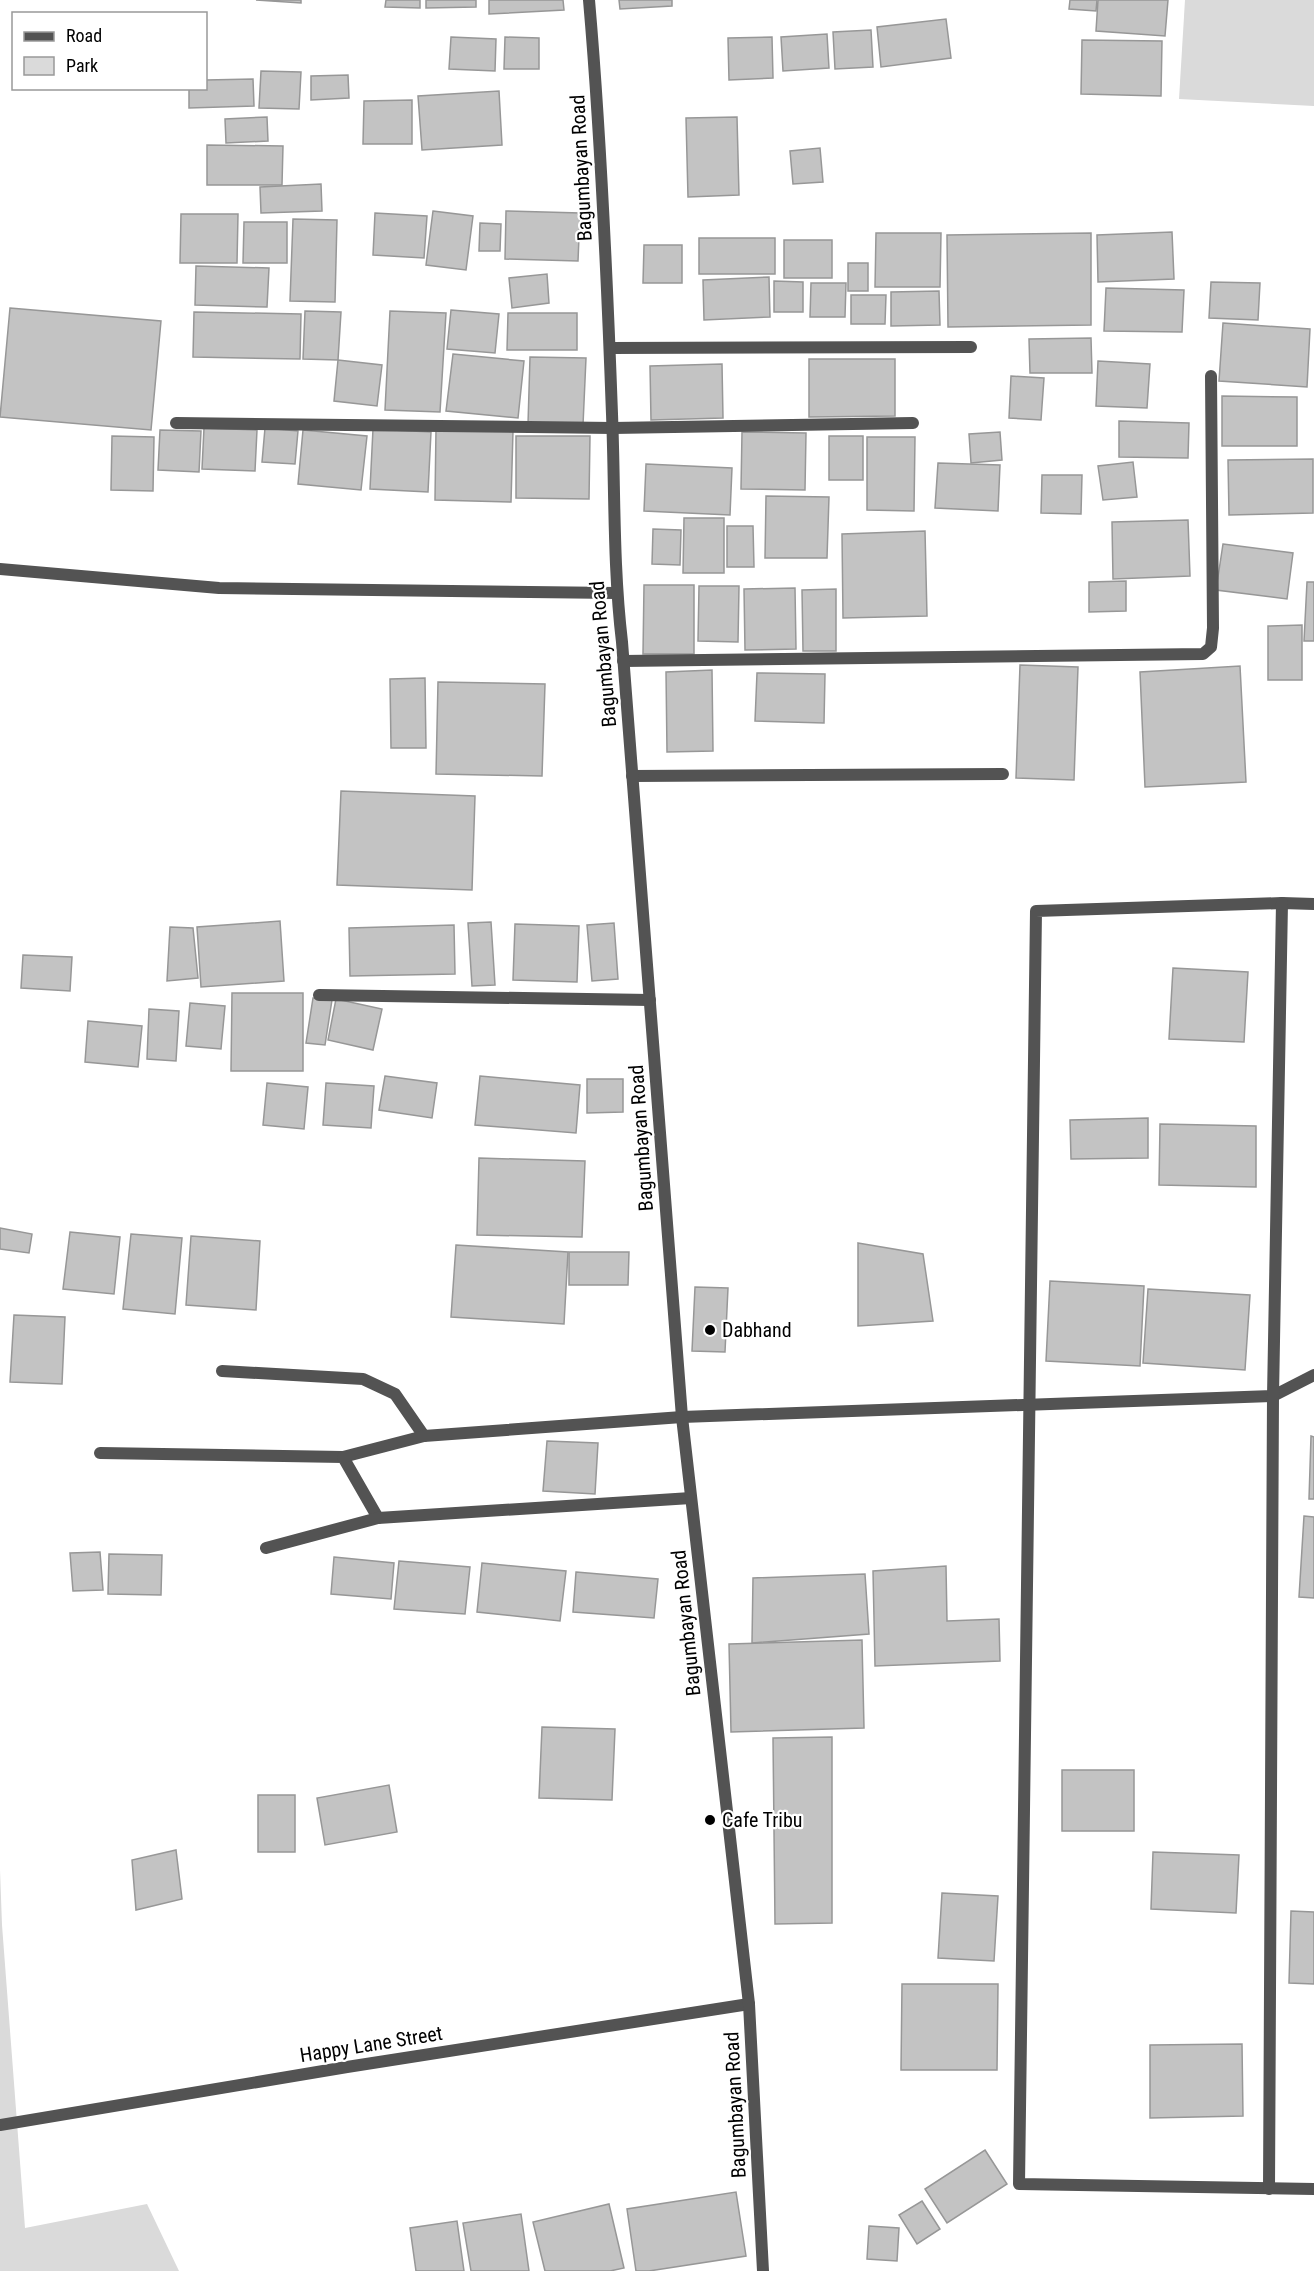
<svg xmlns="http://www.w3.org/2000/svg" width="1314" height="2271" font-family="'Roboto Condensed',sans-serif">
  <rect width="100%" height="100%" fill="#fff"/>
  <g fill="#dadada">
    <path d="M1185,0H1314V106L1179,99Z"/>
    <path d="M0,1870L2,1925L25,2228L147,2204L179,2271H0Z"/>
  </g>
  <g fill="#c3c3c3" stroke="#979797" stroke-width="1.5">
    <path d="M256,0H301V3Z"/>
    <path d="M386,0H420V8L385,7Z"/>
    <path d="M426,0H476V7L426,8Z"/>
    <path d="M489,0H563L564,10L489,14Z"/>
    <path d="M619,0H672V6L620,9Z"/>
    <path d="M1070,0H1097L1096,11L1069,9Z"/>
    <path d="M1098,0H1168L1165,36L1096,31Z"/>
    <path d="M946,19L951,58L881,67L877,27Z"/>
    <path d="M871,30L873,67L835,69L833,32Z"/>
    <path d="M827,34L829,68L783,71L781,37Z"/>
    <path d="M451,37L496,39L495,71L449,69Z"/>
    <path d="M505,37L539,38V69H504Z"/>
    <path d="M772,37L773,78L729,80L728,38Z"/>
    <path d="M1082,40L1162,41L1161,96L1081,94Z"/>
    <path d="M261,71L301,72L299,109L259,108Z"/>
    <path d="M348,75L349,98L311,100V76Z"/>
    <path d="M253,79L254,106L189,108V88H206V80Z"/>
    <path d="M499,91L502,145L422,150L418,96Z"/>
    <path d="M412,100V144H363L364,101Z"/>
    <path d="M267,117L268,141L226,143L225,119Z"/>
    <path d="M737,117L739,195L688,197L686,118Z"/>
    <path d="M207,145L283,146L282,185H207Z"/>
    <path d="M820,148L823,182L793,184L790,151Z"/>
    <path d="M321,184L322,211L261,213L260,187Z"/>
    <path d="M433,211L473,216L466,270L426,265Z"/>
    <path d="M506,211L580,213L578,261L505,259Z"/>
    <path d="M375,213L427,216L424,258L373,255Z"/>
    <path d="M181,214H238L237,263H180Z"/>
    <path d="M293,219L337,220L335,302L290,301Z"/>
    <path d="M244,222H287V263H243Z"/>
    <path d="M480,223L501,224L500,251H479Z"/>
    <path d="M1172,232L1174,279L1098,282L1097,235Z"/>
    <path d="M876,233H941L940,287H875Z"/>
    <path d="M1091,233V325L948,327L947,235Z"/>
    <rect x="699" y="238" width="76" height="36"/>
    <rect x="784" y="240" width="48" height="38"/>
    <path d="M644,245H682V283H643Z"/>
    <rect x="848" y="263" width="20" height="28"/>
    <path d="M196,266L269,268L267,307L195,305Z"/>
    <path d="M547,274L549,303L512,308L509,278Z"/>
    <path d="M769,277L770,317L704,320L703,280Z"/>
    <path d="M774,281L803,282V312H774Z"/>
    <path d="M1211,282L1260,283L1258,320L1209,318Z"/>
    <path d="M811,283H846L845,317H810Z"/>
    <path d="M1106,288L1184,290L1182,332L1104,331Z"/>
    <path d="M939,291L940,325L891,326V292Z"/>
    <path d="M851,295H886L885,324H851Z"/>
    <path d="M10,308L161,321L151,430L0,417Z"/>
    <path d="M451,310L499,314L495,353L447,349Z"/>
    <path d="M305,311L341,312L338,360L303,359Z"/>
    <path d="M390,311L446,313L440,412L385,410Z"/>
    <path d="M194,312L301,314L300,359L193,357Z"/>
    <path d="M508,313H577V350H507Z"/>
    <path d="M1223,323L1310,329L1307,387L1219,381Z"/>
    <path d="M1091,338L1092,373H1030L1029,339Z"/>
    <path d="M453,354L524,361L518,418L446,411Z"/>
    <path d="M530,357L586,358L583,425L528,424Z"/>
    <path d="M809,359H895V416L809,417Z"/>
    <path d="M338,360L382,365L377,406L334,401Z"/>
    <path d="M1098,361L1150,364L1147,408L1096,406Z"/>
    <path d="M722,364L723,418L651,420L650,366Z"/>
    <path d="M1011,376L1044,378L1041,420L1009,418Z"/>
    <path d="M1222,396L1297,397V446H1222Z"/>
    <path d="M1119,421L1189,423L1188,458L1119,457Z"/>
    <path d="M204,428L257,430L255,471L202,469Z"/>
    <path d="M265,428L298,431L295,464L262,462Z"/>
    <path d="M373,429L431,432L428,492L370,489Z"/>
    <path d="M436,429L513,431L511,502L435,500Z"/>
    <path d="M160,430L201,431L199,472L158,470Z"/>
    <path d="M303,430L367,436L361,490L298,484Z"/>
    <path d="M742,432L806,433L805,490L741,489Z"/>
    <path d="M1000,432L1002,460L971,463L969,434Z"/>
    <path d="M112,436L154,437L153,491L111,490Z"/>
    <path d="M516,436H590L589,499L516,498Z"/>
    <rect x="829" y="436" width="34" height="44"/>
    <path d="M867,437H915L914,511L867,510Z"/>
    <path d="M1313,459V513L1229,515L1228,460Z"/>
    <path d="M1133,462L1137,497L1103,500L1098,466Z"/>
    <path d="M938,463L1000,465L998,511L935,508Z"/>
    <path d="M646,464L732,468L730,515L644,511Z"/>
    <path d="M1042,475H1082L1081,514L1041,513Z"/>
    <path d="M766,496L829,497L827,558H765Z"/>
    <path d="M684,518H724V573H683Z"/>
    <path d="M1188,520L1190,576L1113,579L1112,522Z"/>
    <path d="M727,526H753L754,567H727Z"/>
    <path d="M653,529L681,530L680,565L652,564Z"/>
    <path d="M925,531L927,616L843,618L842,534Z"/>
    <path d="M1223,544L1293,553L1287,599L1216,590Z"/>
    <path d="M1126,581V611L1089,612V582Z"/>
    <path d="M1307,582H1314V641H1304Z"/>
    <path d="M644,585H694V654H643Z"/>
    <path d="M699,586H739L738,642L698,641Z"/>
    <path d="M795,588L796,649L745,650L744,589Z"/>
    <path d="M836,589V651H803L802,590Z"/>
    <path d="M1302,625V680H1268V626Z"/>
    <path d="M1020,665L1078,667L1074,780L1016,778Z"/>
    <path d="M1240,666L1246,782L1145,787L1140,672Z"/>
    <path d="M712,670L713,751L667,752L666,672Z"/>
    <path d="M757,673L825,674L824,723L755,721Z"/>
    <path d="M425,678L426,748H391L390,679Z"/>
    <path d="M438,682L545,684L542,776L436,774Z"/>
    <path d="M341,791L475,796L472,890L337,885Z"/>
    <path d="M280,921L284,981L201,987L197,927Z"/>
    <path d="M491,922L495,985L472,986L468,923Z"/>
    <path d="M614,923L618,979L592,981L587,925Z"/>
    <path d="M515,924L579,926L577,982L513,980Z"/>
    <path d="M454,925L455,974L350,976L349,928Z"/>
    <path d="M170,927L193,928L198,978L167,981Z"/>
    <path d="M23,955L72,957L70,991L21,988Z"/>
    <path d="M1173,968L1248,972L1244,1042L1169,1039Z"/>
    <path d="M232,993H303V1071H231Z"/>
    <path d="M313,998L332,1000L325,1045L306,1043Z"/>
    <path d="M336,999L382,1009L373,1050L328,1040Z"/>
    <path d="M190,1003L225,1006L221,1049L186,1046Z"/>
    <path d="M149,1009L179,1011L176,1061L147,1059Z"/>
    <path d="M88,1021L142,1026L138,1067L85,1062Z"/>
    <path d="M385,1076L437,1083L432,1118L379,1110Z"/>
    <path d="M480,1076L580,1085L576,1133L475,1125Z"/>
    <path d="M587,1079H623V1112L587,1113Z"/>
    <path d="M267,1083L308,1087L304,1129L263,1125Z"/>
    <path d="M326,1083L374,1086L371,1128L323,1125Z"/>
    <path d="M1148,1118V1158L1071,1159L1070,1120Z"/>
    <path d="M1160,1124L1256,1126V1187L1159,1185Z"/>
    <path d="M479,1158L585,1161L582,1237L477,1235Z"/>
    <path d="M0,1228L32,1234L29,1253L0,1249Z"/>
    <path d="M70,1232L120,1237L114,1294L63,1289Z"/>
    <path d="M131,1234L182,1238L175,1314L123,1309Z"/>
    <path d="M191,1236L260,1241L256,1310L186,1305Z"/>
    <path d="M858,1243L923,1254L933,1321L858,1326Z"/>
    <path d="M456,1245L568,1252L564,1324L451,1317Z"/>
    <path d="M569,1252H629L628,1285H569Z"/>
    <path d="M1050,1281L1144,1286L1140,1366L1046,1361Z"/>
    <path d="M695,1287L728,1288L725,1352L692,1351Z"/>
    <path d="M1148,1289L1250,1295L1245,1370L1143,1363Z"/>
    <path d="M14,1315L65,1317L62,1384L10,1382Z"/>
    <path d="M1311,1436L1314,1437V1499H1309Z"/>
    <path d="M547,1441L598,1443L595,1494L543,1491Z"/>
    <path d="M1304,1516L1314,1517V1598L1299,1597Z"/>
    <path d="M100,1552L103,1590L73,1591L70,1553Z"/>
    <path d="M109,1554L162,1555L161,1595L108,1594Z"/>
    <path d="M334,1557L394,1563L391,1599L331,1594Z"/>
    <path d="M399,1561L470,1567L465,1614L394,1609Z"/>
    <path d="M482,1563L566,1571L560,1621L477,1612Z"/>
    <path d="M946,1566L947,1621L999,1619L1000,1661L875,1666L873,1571Z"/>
    <path d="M576,1572L658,1579L654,1618L573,1612Z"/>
    <path d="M865,1574L869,1634L752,1643L753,1578Z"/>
    <path d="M862,1640L864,1728L731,1732L729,1644Z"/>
    <path d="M542,1727L615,1729L612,1800L539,1798Z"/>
    <path d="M832,1737V1923L775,1924L773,1738Z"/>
    <rect x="1062" y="1770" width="72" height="61"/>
    <path d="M389,1785L397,1832L325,1845L317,1798Z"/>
    <rect x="258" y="1795" width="37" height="57"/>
    <path d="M176,1850L182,1899L136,1910L132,1860Z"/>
    <path d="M1153,1852L1239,1855L1236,1913L1151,1909Z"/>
    <path d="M942,1893L998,1896L994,1961L938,1958Z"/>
    <path d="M1291,1911L1314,1912V1984L1289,1983Z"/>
    <path d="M902,1984H998L997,2070H901Z"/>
    <path d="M1242,2044L1243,2116L1150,2118V2045Z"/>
    <path d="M985,2150L1007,2184L947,2223L925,2189Z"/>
    <path d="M736,2192L746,2256L649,2271H636L627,2209Z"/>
    <path d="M922,2201L940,2229L917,2244L899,2215Z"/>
    <path d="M609,2204L624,2268L610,2271H545L533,2222Z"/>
    <path d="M521,2214L529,2271H471L463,2223Z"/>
    <path d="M457,2221L464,2271H416L410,2228Z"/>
    <path d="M869,2226L899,2228L897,2261L867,2259Z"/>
  </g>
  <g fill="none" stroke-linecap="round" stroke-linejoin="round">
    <path stroke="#535353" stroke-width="12" d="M222,1371L363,1379L395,1394L424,1436"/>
    <g stroke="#535353" stroke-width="12">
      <path d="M610,348L971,347"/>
      <path d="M176,423L613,428L913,423"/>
      <path d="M0,569L219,588L616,593"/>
      <path d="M623,661L1203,654L1211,647L1213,628L1211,376"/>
      <path d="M632,776L1003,774"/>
      <path d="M1314,904L1282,903L1036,911L1019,2184L1314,2189"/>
      <path d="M319,995L650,1000"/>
      <path d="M100,1453L343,1457L378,1518"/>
      <path d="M343,1457L424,1436L682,1417L1273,1396L1314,1375"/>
      <path d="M266,1548L378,1518L691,1498"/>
      <path d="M0,2125L347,2067L749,2004"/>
      <path d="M1269,2189L1273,1396L1282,903"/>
    </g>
    <path stroke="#535353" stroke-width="12" d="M589,0C601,138 607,276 612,414C615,490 613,566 622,642L682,1417L749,2004L763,2271"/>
  </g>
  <g fill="#000" stroke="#fff" stroke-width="2">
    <circle cx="710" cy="1330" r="6"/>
    <circle cx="710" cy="1820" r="6"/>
  </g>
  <g text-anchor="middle" stroke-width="4.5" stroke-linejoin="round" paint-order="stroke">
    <g font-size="20" fill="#000" stroke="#fff">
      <text transform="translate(581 168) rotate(-93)" y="7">Bagumbayan Road</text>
      <text transform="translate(603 654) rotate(-95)" y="7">Bagumbayan Road</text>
      <text transform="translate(641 1138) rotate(-94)" y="7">Bagumbayan Road</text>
      <text transform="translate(686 1623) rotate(-96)" y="7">Bagumbayan Road</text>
      <text transform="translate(371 2044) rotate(-9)" y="7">Happy Lane Street</text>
      <text transform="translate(735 2105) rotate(-93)" y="7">Bagumbayan Road</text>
    </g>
    <g font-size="20" fill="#000" stroke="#fff" text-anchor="start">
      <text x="722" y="1337">Dabhand</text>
      <text x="722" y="1827">Cafe Tribu</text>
    </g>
  </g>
  <rect x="12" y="12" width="195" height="78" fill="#ffffff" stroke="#999999" stroke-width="1.5"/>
  <rect x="24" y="32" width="30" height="9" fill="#535353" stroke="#999999" stroke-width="1.5"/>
  <text x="66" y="42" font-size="18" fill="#000000">Road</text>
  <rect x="24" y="57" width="30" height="18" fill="#dadada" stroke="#999999" stroke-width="1.5"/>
  <text x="66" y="72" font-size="18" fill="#000000">Park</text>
</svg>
